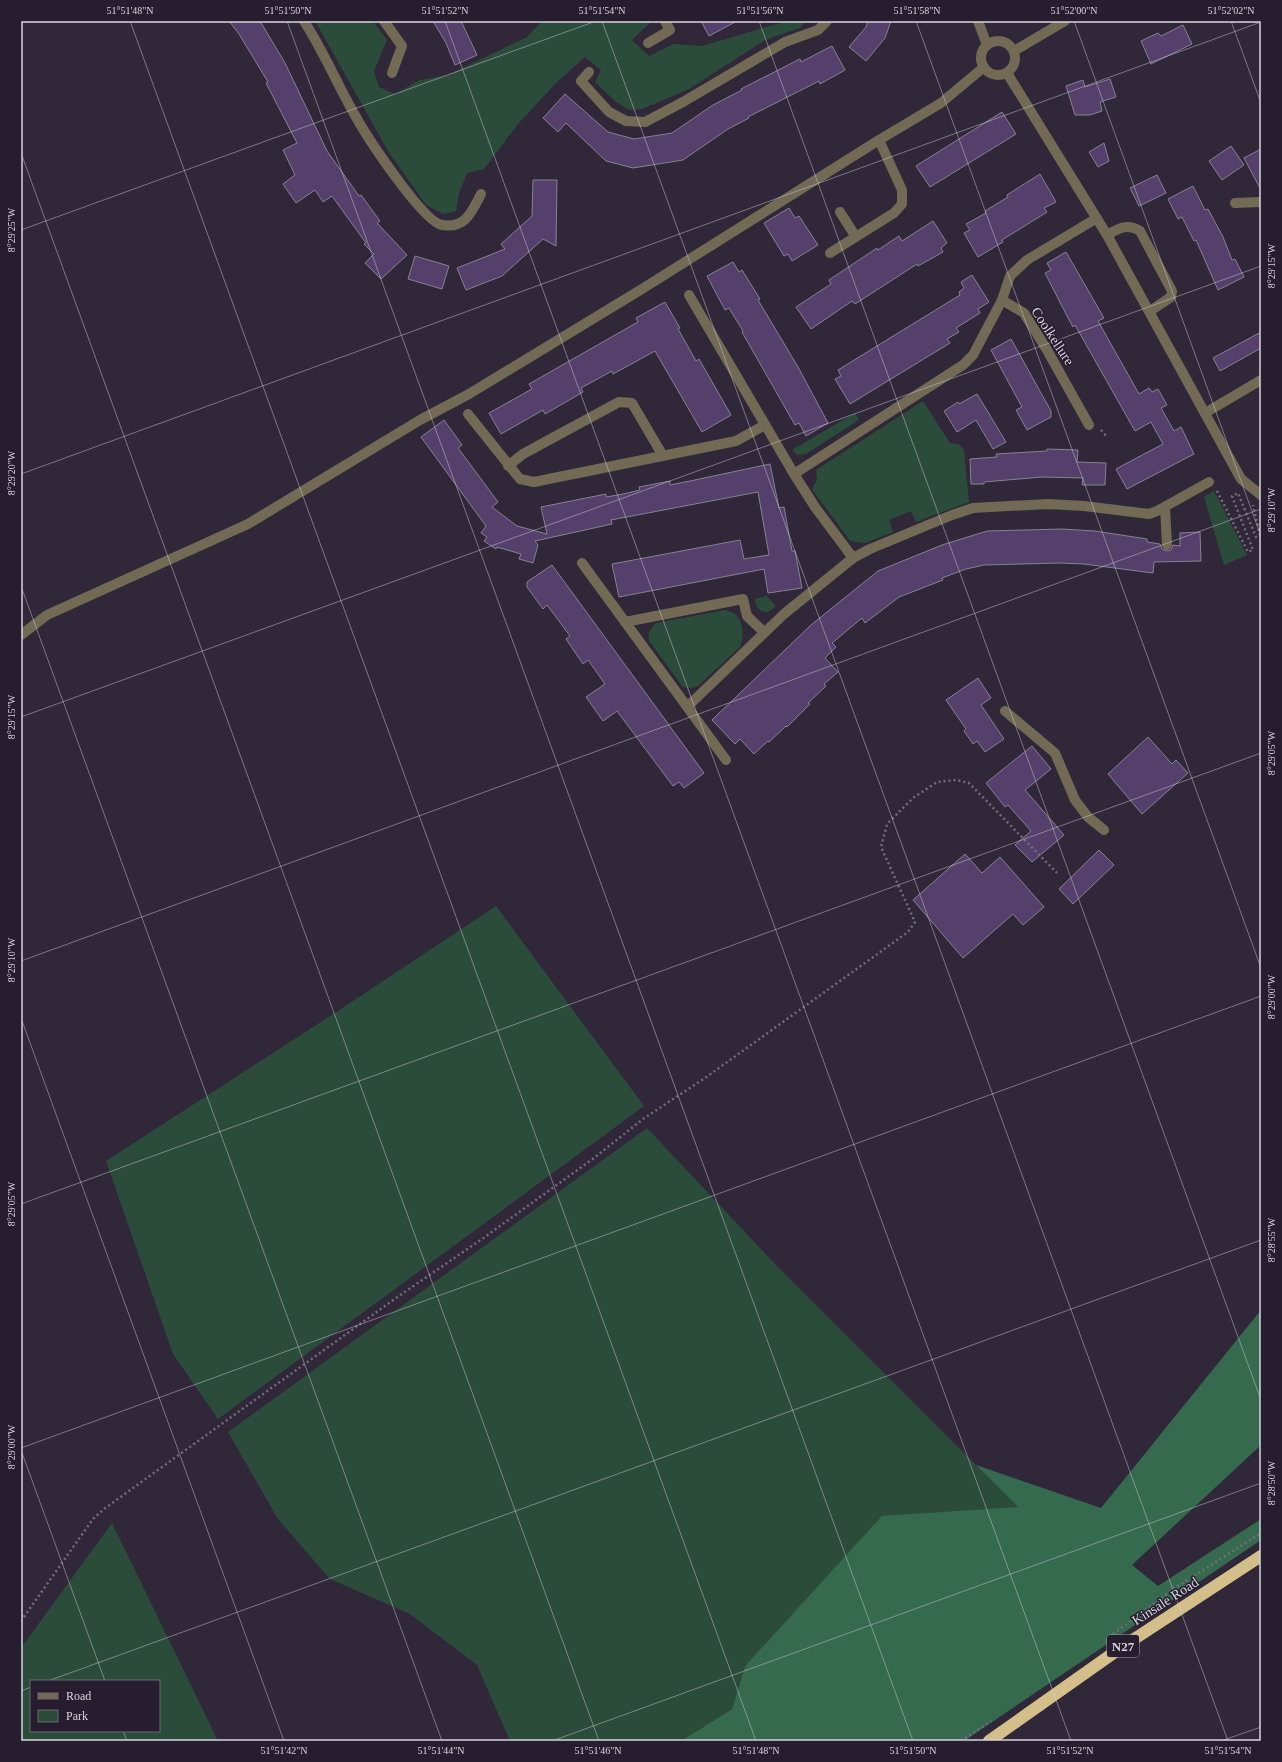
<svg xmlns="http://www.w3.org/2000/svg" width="1282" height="1762" font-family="Georgia,serif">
  <rect width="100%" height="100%" fill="#302839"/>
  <g fill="#2b4c3b" fill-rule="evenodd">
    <path d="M315,21H373L387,40L374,71L379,87L395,94L420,80L448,75L527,37L542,21H652L632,40L649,56L673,44L702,46L787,21H806L800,28L765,40L689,89L642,109L629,110L615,101L595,82L601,70L585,57L557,82L518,124L484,169L467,173L459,193L456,211L444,214L426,205L388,151Z"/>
    <path d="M923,401L950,443L960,445L964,451L969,502L916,522L911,511L889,520L893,532L865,543L850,541L812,489L817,480L816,470Z"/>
    <path d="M855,413L859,420L806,454L797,455L792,450Z"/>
    <path d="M1214,491L1247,555L1224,565L1204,497Z"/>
    <path d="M767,596L776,606L768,612C759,612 756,607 755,599Z"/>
    <path d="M725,610C744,613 745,633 740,647L698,686L692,688L683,687L649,641C647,633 650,629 656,623Z"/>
    <path d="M496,906L644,1106L218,1419L173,1354L106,1161L341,1009Z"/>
    <path d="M647,1128L776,1265L1018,1507L745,1665L732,1709L681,1741H510L477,1665L410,1614L330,1579L278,1519L228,1432Z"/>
    <path d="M112,1523L218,1741H21V1648ZM31,1681H159V1731H31Z"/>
  </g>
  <path fill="#356a4f" d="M1261,1310V1445L1132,1565L1158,1586L1261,1519V1540L964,1741H681L732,1709L745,1666L882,1516L1018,1507L976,1465L1101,1508Z"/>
  <g fill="#54406a" stroke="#898094">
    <path d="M229,21H260L285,63L327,151L359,196L361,195L380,221L377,223L407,255L381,279L365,263L374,254L364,244L366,243L332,196L323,202L315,190L296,203L283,184L295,175L283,150L297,143L266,83L268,82L239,34Z"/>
    <path d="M433,21H461L477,55L455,65L446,43Z"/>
    <path d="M701,21H737L709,36Z"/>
    <path d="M868,21H891L885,38L866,61L849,47L866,27Z"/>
    <path d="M1183,25L1192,44L1151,64L1141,41L1158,33L1161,36Z"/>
    <path d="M832,46L845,70L820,84L819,81L748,117L749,118L728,129L683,160L633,168L606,161L566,123L558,132L543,118L565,94L608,132L634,139L672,133L713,105L742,90L741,89L800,59L801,62Z"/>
    <path d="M1110,79L1116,97L1100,102L1102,111L1090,115H1075L1066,86L1083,80L1085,87Z"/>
    <path d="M1002,112L1016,134L930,187L916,166Z"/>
    <path d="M1104,143L1109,161L1098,167L1089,152Z"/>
    <path d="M1231,146L1244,165L1222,180L1209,161Z"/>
    <path d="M1261,149V190L1244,158Z"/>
    <path d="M1040,174L1056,202L1044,208L1047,212L1002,240L1003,242L978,257L964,233L970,230L966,224L986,213L985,211L1008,197L1007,195Z"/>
    <path d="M1157,175L1166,193L1139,206L1130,188Z"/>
    <path d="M533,180H557L556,246L543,239L502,276L466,290L457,268L505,249L501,244L532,216Z"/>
    <path d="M1193,186L1205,210L1208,209L1223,237L1232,260L1235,259L1244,277L1218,290L1196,240L1194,241L1182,217L1178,219L1168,199Z"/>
    <path d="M789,208L795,218L799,216L818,245L792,261L788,254L784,256L764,223Z"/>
    <path d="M933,221L947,243L941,248L943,252L918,266L917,264L855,304L852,301L811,329L796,307L831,284L829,280L877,248L878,250L899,236L902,241Z"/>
    <path d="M1066,252L1104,318L1098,321L1139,394L1149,388L1152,392L1158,389L1167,405L1161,408L1174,431L1181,427L1194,454L1127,489L1116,469L1163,444L1151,422L1135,431L1075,325L1073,327L1066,314L1045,273L1051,270L1047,263Z"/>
    <path d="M415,256L449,266L442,289L408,279Z"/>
    <path d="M733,262L739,272L742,270L760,299L758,300L798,367L828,423L806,436L799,423L795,425L742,332L743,331L729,308L725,310L707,276Z"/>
    <path d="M972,275L989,302L978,309L980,313L956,328L959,332L947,339L950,343L850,404L835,379L841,376L838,370L960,295L959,292L964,288L961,282Z"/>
    <path d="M665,302L680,328L678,329L696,361L699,359L731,415L702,432L655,351L613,374L612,371L581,388L583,392L545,414L543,410L501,434L489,413L532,389L529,384L638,322L636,318Z"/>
    <path d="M1261,332V348L1220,371L1213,358Z"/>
    <path d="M1011,339L1051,411V417L1027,430L1016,410L1022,407L991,350Z"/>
    <path d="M977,394L1006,442L993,449L976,420L957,432L944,411L958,402L959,404Z"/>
    <path d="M444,420L462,445L458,448L498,502L492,507L517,526L547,534L541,507L606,494V497L623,494L640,490L639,487L670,481V485L690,481L770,464L779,508L784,507L792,551H795L802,588L768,593L764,569L619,597L612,564L740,540L744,559L769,555L758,492L611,520L612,524L535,541L538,545L533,563L519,559L521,554L497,547L496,549L484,541L487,537L481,533L486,526L421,437Z"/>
    <path d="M1047,449L1078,450L1077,462L1106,463L1105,485H1082L1083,478L1042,477L984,482V484H971L970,459L997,457L996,454L1047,451Z"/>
    <path d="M1062,529L1095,531L1147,539V542L1160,544L1162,549L1167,551L1171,550L1173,545L1180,546V533L1200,532L1201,561L1154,562L1153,573L1084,564L1059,563L984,565L966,569L942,578L943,580L899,597L865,623L862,618L832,643L836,647L825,658L838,672L824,684L826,686L808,703L810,704L787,727L786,726L769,742L768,741L754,754L740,739L735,744L712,720L811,625L878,571L942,545L987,531Z"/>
    <path d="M552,565L704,773L684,788L679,782L673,786L617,711L603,721L586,697L605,684L588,660L583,664L566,639L570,636L559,621L547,605L543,609L527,587V582Z"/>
    <path d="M978,678L991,698L981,705L1004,739L985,752L977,741L973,744L964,731L966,729L946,700Z"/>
    <path d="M1148,737L1172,764L1176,760L1188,773L1142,814L1108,774Z"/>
    <path d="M1032,746L1051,769L1025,790L1064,835L1032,862L1015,845L1031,831L1008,805L1005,807L986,783Z"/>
    <path d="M1099,850L1114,865L1073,904L1059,889Z"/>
    <path d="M965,854L982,873L1000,857L1044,907L1023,925L1013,914L963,958L913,900Z"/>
  </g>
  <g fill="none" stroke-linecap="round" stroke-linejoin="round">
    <g stroke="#746d7b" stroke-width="2.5" stroke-dasharray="2 3" stroke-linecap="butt">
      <path d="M1101,430L1107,437"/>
      <path d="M1217,491L1248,552L1253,550L1232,496L1238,493L1256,537L1260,535L1253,505"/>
      <path d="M21,1621L93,1519L104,1509L396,1298L482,1239L594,1158L643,1119L705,1078L908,932L915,922L881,847L887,824L913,798L937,782L956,780L969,783L1057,873"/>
      <path d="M1109,1637L1175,1588L1261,1533"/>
      <path d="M961,1741L991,1721"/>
    </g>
    <g stroke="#726a55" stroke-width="10">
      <path d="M304,21C324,52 338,86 356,117C367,137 423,222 442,225C466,229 472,211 481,194"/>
      <path d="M384,21L402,46L392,73"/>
      <path d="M978,21L987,45"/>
      <circle cx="998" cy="58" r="17"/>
      <path d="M648,43L670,30L665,21"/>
      <path d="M1014,51L1065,21"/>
      <path d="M589,72L581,81L609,112L626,121L645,122L683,102L785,42L818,30L827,21"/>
      <path d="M1007,73L1107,235L1241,479L1261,495"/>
      <path d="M1235,203L1261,202"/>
      <path d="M840,212L856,237"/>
      <path d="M1107,235C1119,228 1128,223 1140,231L1172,291L1171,297L1150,311"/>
      <path d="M830,253L894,213L902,204V190L879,140"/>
      <path d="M689,295L794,474L963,365L973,355L1002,300L1010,276L1027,260L1097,218"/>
      <path d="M1002,300L1024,313L1047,350L1089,425"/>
      <path d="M1205,413L1261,380"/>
      <path d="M468,414L520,479L534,482L736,441L765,425"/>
      <path d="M508,466L523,454L619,402L632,403L663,456"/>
      <path d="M794,474L815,507L853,558L870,549L952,515L973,508L1048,504L1084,506L1149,514L1157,511L1209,482"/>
      <path d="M1165,507L1167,545"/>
      <path d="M582,563L726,760"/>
      <path d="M625,622L743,599L747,616L764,632"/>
      <path d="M21,635L47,615L248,524L420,420L469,394L642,289L879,140L941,103L984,67"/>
      <path d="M688,706L784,614L853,558"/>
      <path d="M1005,711L1055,753L1075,800L1088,817L1104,830"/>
    </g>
    <path stroke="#d4bf8b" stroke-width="12" d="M989,1741L1122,1647L1261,1556"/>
  </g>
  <path fill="none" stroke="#d9d4df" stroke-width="1" stroke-opacity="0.45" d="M130,21L756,1741M287,21L913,1741M445,21L1071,1741M602,21L1228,1741M759,21L1261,1400M916,21L1261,968M1074,21L1261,536M1231,21L1261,103M21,153L599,1741M21,230L596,21M21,474L1261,22M21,586L442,1741M21,717L1261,266M21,961L1261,509M21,1018L284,1741M21,1204L1261,753M21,1448L1261,996M21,1450L105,1681M48,1681L1261,1240M21,1691L31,1687M123,1731L127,1741M552,1741L1261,1483M1221,1741L1261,1727"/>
  <g text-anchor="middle" stroke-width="3" stroke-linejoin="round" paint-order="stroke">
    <rect fill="#261e2e" stroke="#a39daa" stroke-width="1" x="1107" y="1635" width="32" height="22" rx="3"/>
    <g font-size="13" font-weight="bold" fill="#d9d4df">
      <text x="1123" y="1651">N27</text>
    </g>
    <g font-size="14" fill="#d9d4df" stroke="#261e2e">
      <text transform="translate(1053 336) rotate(57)" y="5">Coolkellure</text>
      <text transform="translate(1165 1601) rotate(-33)" y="5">Kinsale Road</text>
    </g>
  </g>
  <rect width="1282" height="1762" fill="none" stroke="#261e2e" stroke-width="44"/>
  <rect x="30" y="1680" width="130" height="52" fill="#261e2e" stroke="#6e6775"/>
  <rect x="38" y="1693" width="20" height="6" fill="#726a55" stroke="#6e6775"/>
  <text x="66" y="1700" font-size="12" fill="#d9d4df">Road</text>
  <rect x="38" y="1710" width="20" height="12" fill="#2b4c3b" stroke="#6e6775"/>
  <text x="66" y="1720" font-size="12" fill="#d9d4df">Park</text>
  <rect x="22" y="22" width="1238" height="1718" fill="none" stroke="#d9d4df" stroke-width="1.5"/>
  <g font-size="10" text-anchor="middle" fill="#d9d4df">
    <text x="130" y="14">51°51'48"N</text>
    <text x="288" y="14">51°51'50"N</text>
    <text x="445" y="14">51°51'52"N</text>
    <text x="602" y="14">51°51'54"N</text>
    <text x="760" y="14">51°51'56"N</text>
    <text x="917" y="14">51°51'58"N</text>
    <text x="1074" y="14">51°52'00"N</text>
    <text x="1231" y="14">51°52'02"N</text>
    <text transform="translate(11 230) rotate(-90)" y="4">8°29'25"W</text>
    <text transform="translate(1271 266) rotate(-90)" y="4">8°29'15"W</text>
    <text transform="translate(11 473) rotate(-90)" y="4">8°29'20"W</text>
    <text transform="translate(1271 510) rotate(-90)" y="4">8°29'10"W</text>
    <text transform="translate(11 717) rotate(-90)" y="4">8°29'15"W</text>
    <text transform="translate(1271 753) rotate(-90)" y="4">8°29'05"W</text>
    <text transform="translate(11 960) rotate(-90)" y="4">8°29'10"W</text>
    <text transform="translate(1271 997) rotate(-90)" y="4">8°29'00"W</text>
    <text transform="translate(11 1204) rotate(-90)" y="4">8°29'05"W</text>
    <text transform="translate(1271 1240) rotate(-90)" y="4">8°28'55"W</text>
    <text transform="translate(11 1447) rotate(-90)" y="4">8°29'00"W</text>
    <text transform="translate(1271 1483) rotate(-90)" y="4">8°28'50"W</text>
    <text x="284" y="1754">51°51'42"N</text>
    <text x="441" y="1754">51°51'44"N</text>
    <text x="598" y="1754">51°51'46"N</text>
    <text x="756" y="1754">51°51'48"N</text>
    <text x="913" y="1754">51°51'50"N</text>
    <text x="1070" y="1754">51°51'52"N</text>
    <text x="1228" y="1754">51°51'54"N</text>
  </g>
</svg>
